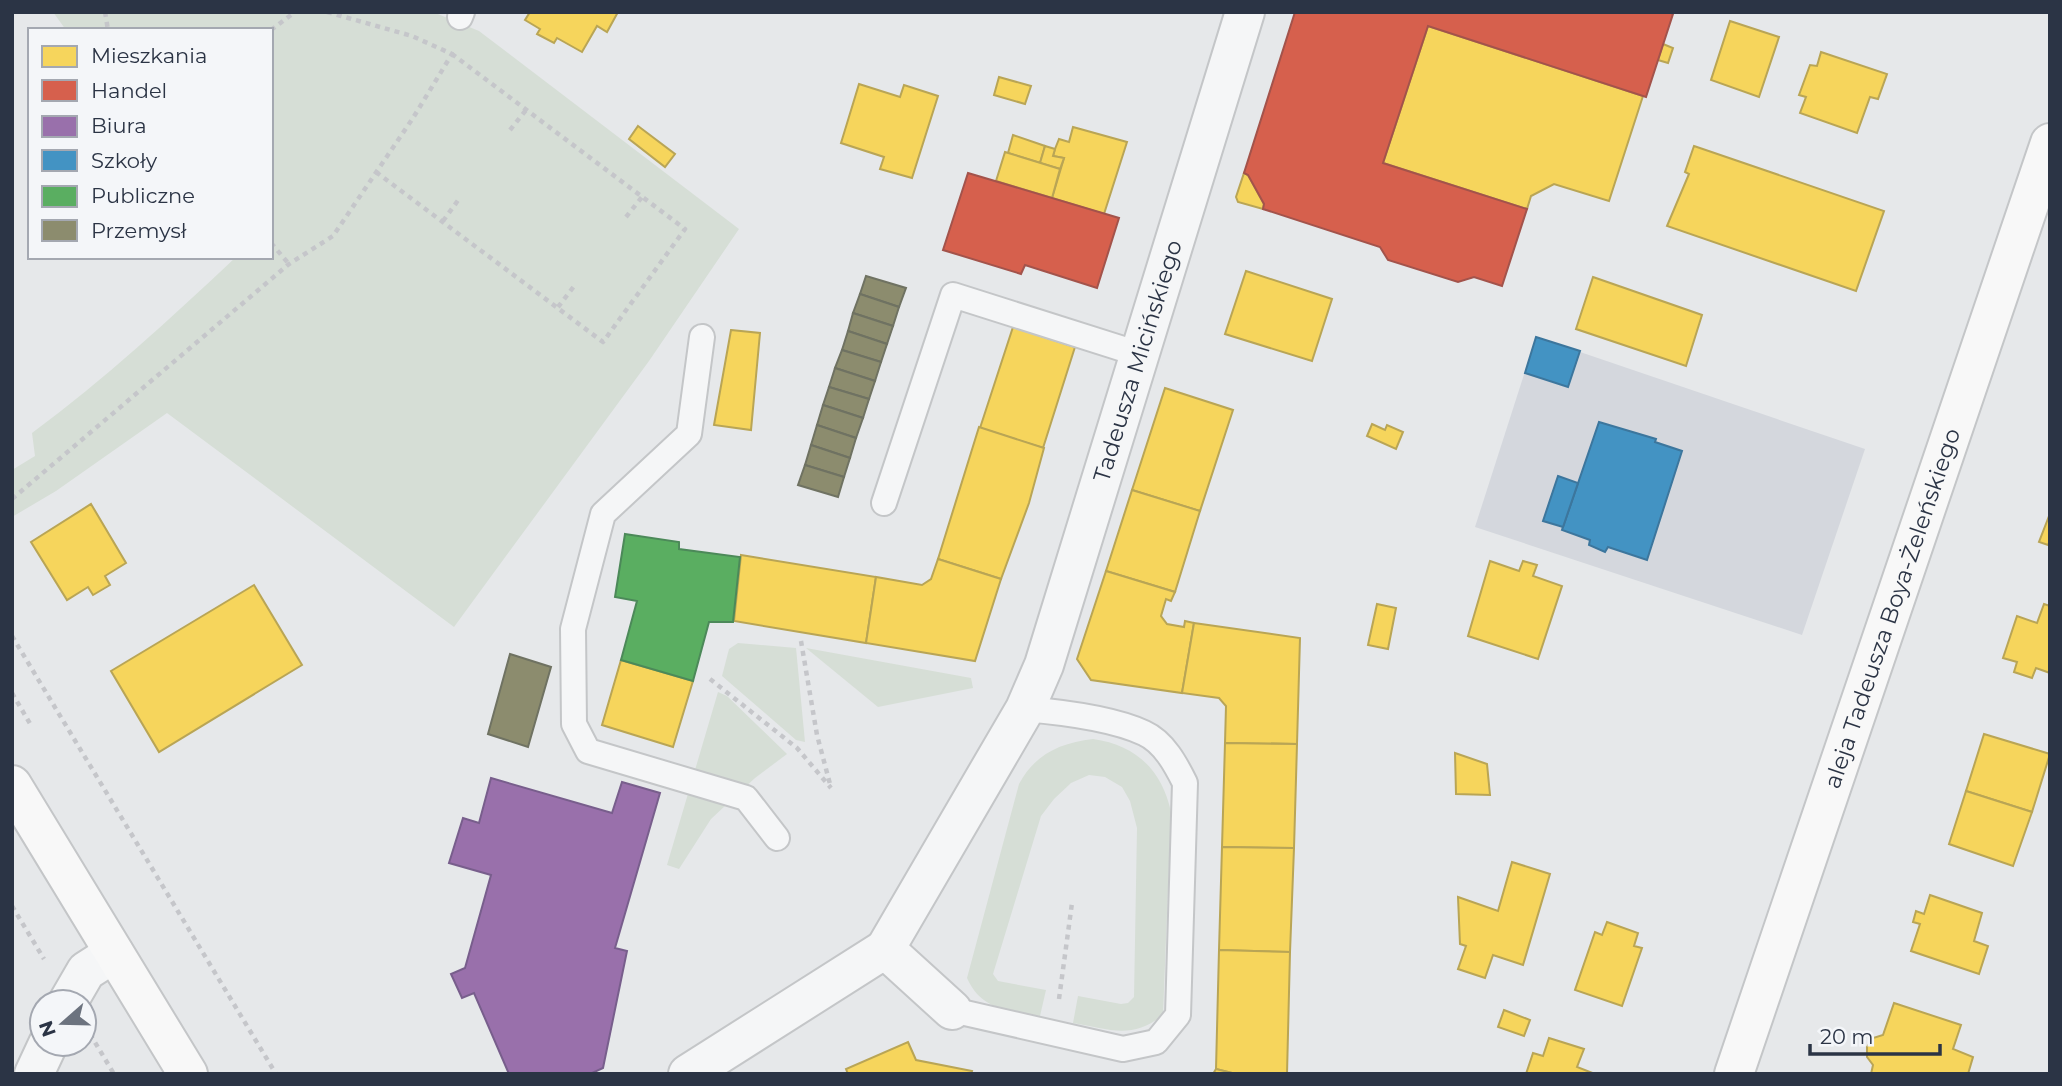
<svg xmlns="http://www.w3.org/2000/svg" width="2062" height="1086" font-family="Montserrat,sans-serif">
  <rect width="100%" height="100%" fill="#e6e8ea"/>
  <path fill="#d4d7dd" d="M1536,337L1865,449L1802,635L1475,527Z"/>
  <g fill="#d6ded6">
    <path d="M53,12H433L479,31L739,229L649,361L454,627L167,413L56,491L12,517V470L35,456L32,433C105,379 170,319 236,257H271V30H66Z"/>
    <path d="M738,643L796,648L805,742L796,740L722,676L729,649Z"/>
    <path d="M806,648L971,678L973,688L878,707Z"/>
    <path d="M718,692L727,696L787,754L755,778L711,819L679,869L667,865Z"/>
    <path d="M1093,739C1136,745 1162,770 1171,812L1163,1015C1132,1040 1109,1029 1073,1023L1078,996L1121,1004L1128,1003L1134,997L1137,828L1130,801L1122,787L1105,777L1089,775L1071,783L1054,799L1041,816L993,974L998,981L1046,990L1040,1016C1007,1009 982,1011 967,978L1019,784C1035,754 1060,743 1093,739Z"/>
  </g>
  <g fill="#f6d55c" stroke="#b9a555" stroke-width="2">
    <path d="M530,12H618L607,32L597,26L582,52L557,38L554,43L537,34L540,29L525,20Z"/>
    <path d="M1730,21L1779,37L1759,97L1711,80Z"/>
    <path d="M1428,26L1643,96L1609,201L1554,184L1531,196L1527,209L1383,163Z"/>
    <path d="M1663,44L1673,48L1668,63L1658,60Z"/>
    <path d="M1821,52L1887,74L1878,99L1870,97L1857,133L1800,113L1806,97L1799,95L1810,65L1817,66Z"/>
    <path d="M999,77L1031,86L1025,104L994,95Z"/>
    <path d="M859,84L900,97L904,85L938,96L912,178L880,169L884,157L841,143Z"/>
    <path d="M638,126L675,154L665,167L629,139Z"/>
    <path d="M1073,127L1127,142L1104,214L1052,198L1064,158L1053,156L1055,149L1059,139L1069,142Z"/>
    <path d="M1013,135L1045,146L1040,163L1008,153Z"/>
    <path d="M1045,146L1055,149L1053,156L1064,158L1060,169L1040,163Z"/>
    <path d="M1694,146L1884,211L1856,291L1667,226L1689,174L1685,172Z"/>
    <path d="M1005,152L1060,169L1052,198L996,181Z"/>
    <path d="M1244,173L1248,175L1264,204L1263,209L1238,202L1236,197Z"/>
    <path d="M1246,271L1332,299L1312,361L1225,334Z"/>
    <path d="M1593,277L1702,315L1686,366L1576,329Z"/>
    <path d="M1013,327L1075,347L1043,448L980,428Z"/>
    <path d="M731,330L760,333L751,430L714,425Z"/>
    <path d="M1165,388L1233,410L1200,511L1132,490Z"/>
    <path d="M1372,424L1385,430L1387,425L1403,432L1396,449L1367,436Z"/>
    <path d="M979,427L1044,448L1029,503L1001,579L938,559Z"/>
    <path d="M1132,490L1200,511L1175,592L1106,571Z"/>
    <path d="M91,504L126,563L105,576L110,585L93,595L88,587L67,600L31,542Z"/>
    <path d="M2049,516L2050,540L2048,545L2039,542Z"/>
    <path d="M741,555L876,577L866,643L734,621Z"/>
    <path d="M938,559L1001,579L975,661L866,643L876,577L922,585L931,579Z"/>
    <path d="M1490,561L1519,571L1523,561L1537,565L1533,576L1562,586L1538,659L1468,636Z"/>
    <path d="M1106,571L1175,592L1171,601L1166,599L1161,616L1167,624L1184,627L1185,621L1194,623L1182,693L1091,680L1077,659Z"/>
    <path d="M254,585L302,665L159,752L111,671Z"/>
    <path d="M1377,604L1396,608L1388,649L1368,645Z"/>
    <path d="M2044,604L2050,606V673L2036,668L2032,678L2014,672L2017,662L2003,658L2017,616L2037,623Z"/>
    <path d="M1194,623L1300,638L1297,744L1225,743L1226,706L1219,698L1182,693Z"/>
    <path d="M621,660L693,681L673,747L602,725Z"/>
    <path d="M1984,734L2050,754L2032,812L1966,791Z"/>
    <path d="M1225,743L1297,744L1294,848L1222,847Z"/>
    <path d="M1455,753L1487,764L1490,795L1456,794Z"/>
    <path d="M1966,791L2032,812L2013,866L1949,844Z"/>
    <path d="M1222,847L1294,848L1290,952L1219,950Z"/>
    <path d="M1512,862L1550,874L1523,965L1493,955L1485,978L1458,969L1466,946L1460,944L1458,897L1498,911Z"/>
    <path d="M1930,895L1982,913L1974,941L1988,946L1979,974L1911,951L1920,924L1913,922L1916,911L1924,914Z"/>
    <path d="M1607,922L1638,933L1634,946L1642,948L1622,1006L1575,990L1595,932L1602,935Z"/>
    <path d="M1219,950L1290,952L1287,1074H1236L1216,1069Z"/>
    <path d="M1894,1003L1961,1025L1953,1049L1973,1057L1968,1074H1871L1873,1065L1867,1057V1047L1873,1038L1883,1035Z"/>
    <path d="M1504,1010L1530,1020L1524,1036L1498,1027Z"/>
    <path d="M1549,1038L1584,1049L1577,1067L1595,1074H1526L1533,1053L1543,1056Z"/>
    <path d="M908,1042L916,1060L972,1071L971,1074H848L846,1069Z"/>
    <path d="M1216,1069L1236,1074H1213Z"/>
  </g>
  <g fill="#d6604d" stroke="#a3534b" stroke-width="2">
    <path d="M1295,12H1669L1673,14L1646,97L1428,26L1383,163L1527,209L1502,286L1474,277L1458,282L1388,260L1380,247L1263,209L1264,204L1248,175L1244,173Z"/>
    <path d="M968,173L1119,218L1097,288L1025,265L1021,274L943,250Z"/>
  </g>
  <path fill="#9970ab" stroke="#785e8c" stroke-width="2" d="M491,778L612,813L622,782L660,793L615,948L627,951L603,1068L590,1074H509L474,993L462,998L451,974L465,968L491,875L449,863L463,818L479,823Z"/>
  <g fill="#4393c3" stroke="#3c769d" stroke-width="2">
    <path d="M1536,337L1580,351L1568,387L1525,373Z"/>
    <path d="M1599,422L1656,439L1655,442L1682,451L1647,560L1608,547L1605,552L1589,545L1590,540L1562,530Z"/>
    <path d="M1558,476L1578,483L1563,527L1543,521Z"/>
  </g>
  <path fill="#5aae61" stroke="#4c8959" stroke-width="2" d="M625,534L679,542V549L740,557L733,622H709L693,681L621,660L637,601L615,597Z"/>
  <g fill="#8c8c6e" stroke="#6f7262" stroke-width="2">
    <path d="M866,276L906,288L899,307L860,294Z"/>
    <path d="M860,294L899,307L893,326L853,313Z"/>
    <path d="M853,313L893,326L887,344L848,331Z"/>
    <path d="M848,331L887,344L881,362L842,350Z"/>
    <path d="M842,350L881,362L875,381L835,368Z"/>
    <path d="M835,368L875,381L869,399L829,387Z"/>
    <path d="M829,387L869,399L863,418L823,405Z"/>
    <path d="M823,405L863,418L856,438L817,425Z"/>
    <path d="M817,425L856,438L850,458L811,445Z"/>
    <path d="M811,445L850,458L844,477L805,465Z"/>
    <path d="M805,465L844,477L838,497L798,485Z"/>
    <path d="M510,654L551,667L528,747L488,734Z"/>
  </g>
  <g fill="none" stroke-linecap="round" stroke-linejoin="round">
    <g stroke="#c4c6c8" stroke-width="28">
      <g id="lane">
        <path d="M460,17L462,12"/>
        <path d="M702,337L689,434L603,514L573,629L574,724L588,751L746,798L777,838"/>
        <path d="M884,503L953,295L1139,354"/>
        <path d="M952,1010L1123,1049L1156,1042L1178,1015L1185,783C1176,765 1164,742 1144,733C1112,718 1060,712 1025,709"/>
      </g>
    </g>
    <g stroke="#c4c6c8" stroke-width="42">
      <g id="street">
        <path id="s1" d="M885,949L1025,709L1044,665L1245,12"/>
        <path d="M68,1002L86,971L114,953"/>
        <path d="M34,1074L48,1044"/>
        <path d="M688,1074L885,949L952,1010"/>
      </g>
    </g>
    <g stroke="#c4c6c8" stroke-width="42">
      <g id="secondary">
        <path d="M12,785L188,1074"/>
        <path id="s2" d="M1734,1074L2050,143"/>
      </g>
    </g>
    <g stroke="#c5c6ca" stroke-width="4.5" stroke-dasharray="5 5" stroke-linecap="butt">
      <path d="M105,12L108,30"/>
      <path d="M271,30L295,12"/>
      <path d="M510,130L526,110"/>
      <path d="M376,172L603,342L685,229L452,54"/>
      <path d="M626,217L642,197"/>
      <path d="M443,221L459,199"/>
      <path d="M271,243L289,264"/>
      <path d="M558,307L575,285"/>
      <path d="M12,499L289,264L333,236L413,118L452,54L412,36L327,12"/>
      <path d="M12,636L276,1074"/>
      <path d="M801,641L817,735L830,784"/>
      <path d="M710,679L797,748L831,788"/>
      <path d="M12,693L32,727"/>
      <path d="M12,906L44,959"/>
      <path d="M1059,999L1072,903"/>
      <path d="M90,1034L114,1074"/>
    </g>
    <use href="#lane" stroke="#f5f6f7" stroke-width="24"/>
    <use href="#street" stroke="#f5f6f7" stroke-width="38"/>
    <use href="#secondary" stroke="#f8f8f8" stroke-width="38"/>
  </g>
  <g text-anchor="middle" stroke-width="7" stroke-linejoin="round" paint-order="stroke">
    <g font-size="23" fill="#2b3445" stroke="#f4f6f9">
      <text dy="8" stroke="none"><textPath href="#s1" startOffset="644">Tadeusza Micińskiego</textPath></text>
      <text dy="8" stroke="none"><textPath href="#s2" startOffset="492">aleja Tadeusza Boya-Żeleńskiego</textPath></text>
    </g>
  </g>
  <rect width="2062" height="1086" fill="none" stroke="#2b3445" stroke-width="28"/>
  <rect x="28" y="28" width="245" height="231" fill="#f4f6f9" stroke="#a4a8b1" stroke-width="2"/>
  <rect x="42" y="46" width="35" height="21" fill="#f6d55c" stroke="#a4a8b1" stroke-width="2"/>
  <text x="91" y="63" font-size="21" fill="#2b3445">Mieszkania</text>
  <rect x="42" y="80" width="35" height="21" fill="#d6604d" stroke="#a4a8b1" stroke-width="2"/>
  <text x="91" y="98" font-size="21" fill="#2b3445">Handel</text>
  <rect x="42" y="116" width="35" height="21" fill="#9970ab" stroke="#a4a8b1" stroke-width="2"/>
  <text x="91" y="133" font-size="21" fill="#2b3445">Biura</text>
  <rect x="42" y="150" width="35" height="21" fill="#4393c3" stroke="#a4a8b1" stroke-width="2"/>
  <text x="91" y="168" font-size="21" fill="#2b3445">Szkoły</text>
  <rect x="42" y="186" width="35" height="21" fill="#5aae61" stroke="#a4a8b1" stroke-width="2"/>
  <text x="91" y="203" font-size="21" fill="#2b3445">Publiczne</text>
  <rect x="42" y="220" width="35" height="21" fill="#8c8c6e" stroke="#a4a8b1" stroke-width="2"/>
  <text x="91" y="238" font-size="21" fill="#2b3445">Przemysł</text>
  <g transform="translate(63 1023) rotate(250)"><circle r="33" fill="#f4f6f9" stroke="#a4a8b1" stroke-width="2"/>
  <path d="M0-5L12 26L0 18L-12 26Z" fill="#6c737f"/>
  <text y="-10" font-size="19" font-weight="bold" text-anchor="middle" fill="#2b3445">N</text>
  </g>
  <path d="M1810 1044v10h130v-10" fill="none" stroke="#2b3445" stroke-width="3.5"/>
  <text x="1820" y="1044" font-size="21" fill="#2b3445" stroke="#f4f6f9" stroke-width="5" paint-order="stroke">20 m</text>
</svg>
